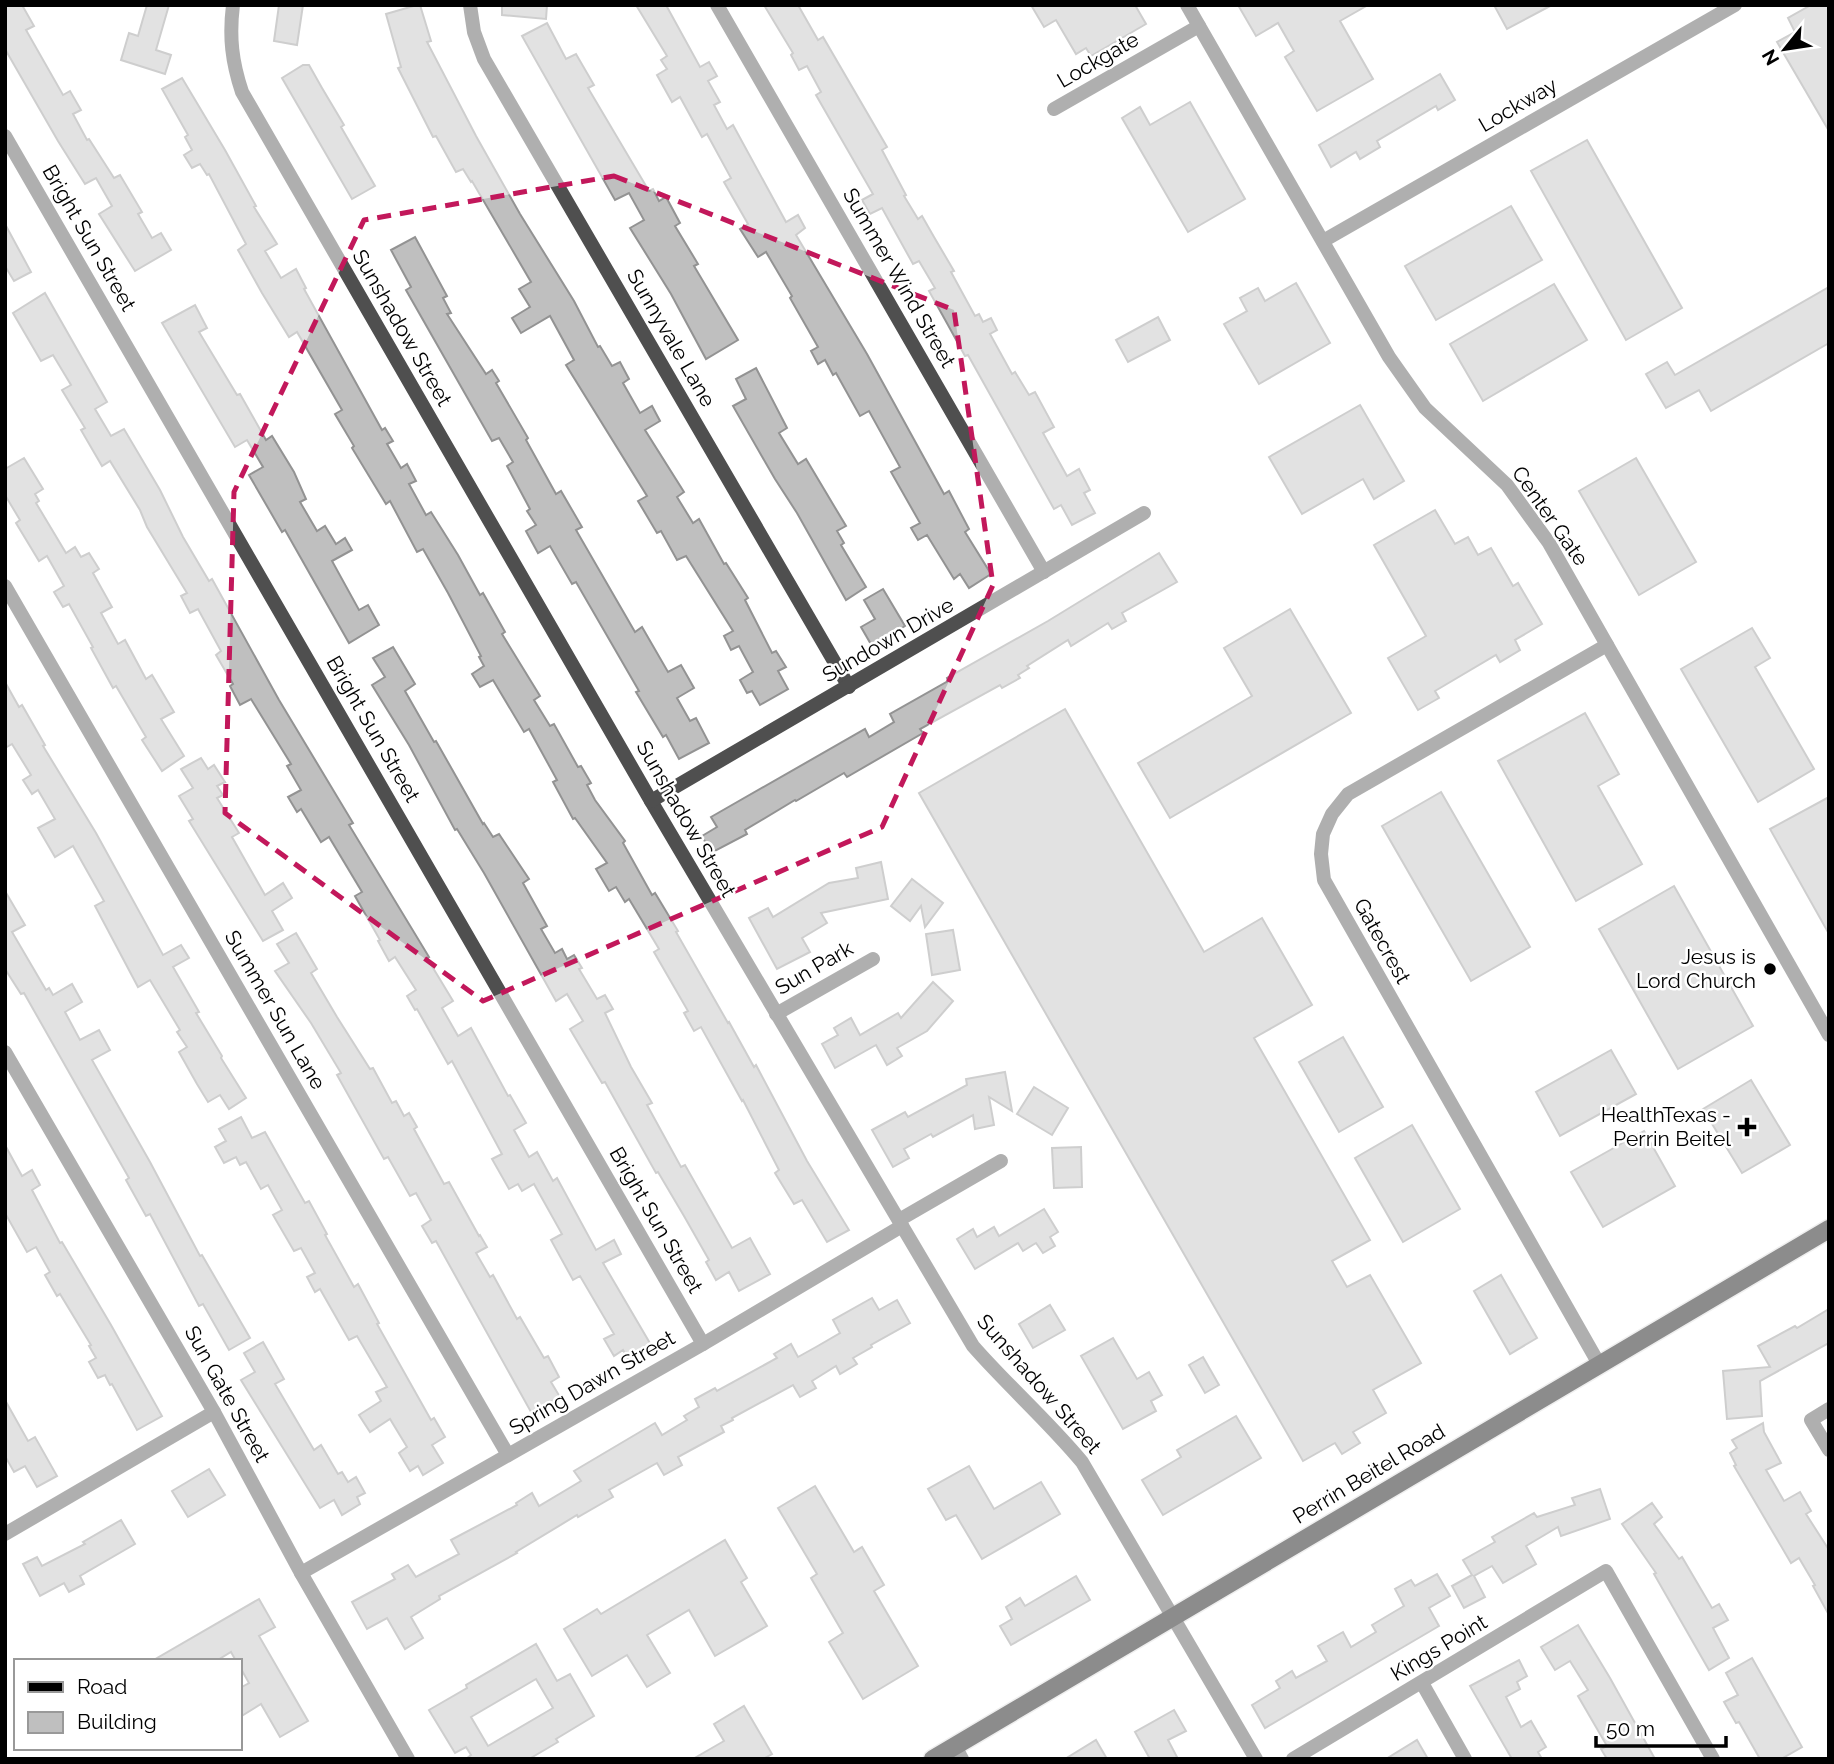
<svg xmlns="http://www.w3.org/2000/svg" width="1834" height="1764" font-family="Raleway,sans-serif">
  <rect width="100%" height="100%" fill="#fff"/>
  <g fill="#bfbfbf" stroke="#939393" stroke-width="2" fill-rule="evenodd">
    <path d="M5,5H22L34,26L26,30L63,95L70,91L81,110L73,114L87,140L89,139L114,178L120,175L142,212L138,214L152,238L161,233L171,250L135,271L99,214L112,206L96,178L85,184L58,141L5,49Z"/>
    <path d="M147,5H169L156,50L171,55L165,74L121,60L129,33L138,36Z"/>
    <path d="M279,5H303L297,45L274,41Z"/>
    <path d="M417,5H420L431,41L427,42L476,136L520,214L574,301L598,347L600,346L612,366L620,362L629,379L623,383L640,413L652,406L660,421L645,430L684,492L677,497L693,523L699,519L724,564L726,563L748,598L745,600L772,653L776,651L786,667L778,671L788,689L760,705L752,691L747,693L740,680L753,672L739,646L731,650L724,636L733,631L686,556L677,560L661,531L657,533L638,501L647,496L566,365L574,360L550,316L521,333L512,318L530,307L519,289L531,282L472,181L471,182L463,169L456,172L436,136L433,137L398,68L401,67L386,14Z"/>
    <path d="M502,5H547L546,19L502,15Z"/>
    <path d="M636,5H666L700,67L709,62L717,76L708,81L720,102L714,105L727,129L733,125L786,222L798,215L805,228L796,235L867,354L944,494L949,491L969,529L965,532L991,574L969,588L960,574L954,579L927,535L918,540L911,528L920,523L891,472L900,467L869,411L860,416L836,373L833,375L825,360L818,364L811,351L818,347L790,298L792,296L766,252L758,257L740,229L748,224L724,182L731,178L707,134L702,137L680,97L672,102L657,75L667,69L661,60L667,56Z"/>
    <path d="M764,5H798L818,40L823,37L887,147L882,150L906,195L904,196L918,219L922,216L934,237L954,271L951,272L975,316L979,314L983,322L991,318L997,330L990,334L1012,374L1015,372L1029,395L1035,392L1054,427L1043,433L1067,476L1079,469L1090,490L1084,493L1095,513L1072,525L1061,505L1054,509L968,355L965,356L948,325L929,291L935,288L919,261L913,264L882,208L870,214L862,200L873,194L816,95L821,92L807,66L799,70L791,55L793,53Z"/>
    <path d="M1031,5H1135L1146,24L1091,56L1086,48L1076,54L1056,20L1044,27Z"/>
    <path d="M1238,5H1368L1340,21L1373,79L1317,111L1285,57L1294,51L1278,23L1256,36Z"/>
    <path d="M1494,5H1552L1507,29Z"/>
    <path d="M1811,5H1829V131L1777,42L1795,32L1788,18Z"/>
    <path d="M547,23L566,59L576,54L594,85L588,88L649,191L653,189L659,201L666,197L680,223L675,226L698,264L694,266L738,340L706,359L671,294L630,228L644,220L629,193L615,200L522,36Z"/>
    <path d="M303,65H309L322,88L344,125L341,127L375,186L352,199L282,78Z"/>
    <path d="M1440,74L1455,100L1438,110L1436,106L1377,141L1380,147L1360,159L1356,152L1331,167L1319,145Z"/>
    <path d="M182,78L225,150L256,206L254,207L277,244L265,251L281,278L296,269L306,288L304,289L382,430L385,428L393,441L387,444L401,468L407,464L416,481L409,484L426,515L431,512L458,555L480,595L483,593L505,632L502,634L540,696L534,700L550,726L554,724L578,767L581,766L591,783L587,785L595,800L625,841L623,843L652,895L655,893L678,931L676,932L728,1023L729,1022L754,1067L756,1065L807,1161L849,1230L827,1242L802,1200L794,1204L775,1173L779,1170L743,1100L742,1101L701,1027L694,1031L684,1013L688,1011L654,952L659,949L629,899L625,902L616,887L609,891L596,869L607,863L575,818L573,819L553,782L557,780L529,729L524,732L493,680L480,687L472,674L484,666L479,657L481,656L448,593L423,549L417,552L390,501L386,504L352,448L354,446L335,414L342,410L297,332L289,337L262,293L238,250L246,244L209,174L207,175L200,164L192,168L184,155L192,150L185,137L188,135L162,89Z"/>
    <path d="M1190,102L1245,199L1188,232L1122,118L1140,107L1150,125Z"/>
    <path d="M1587,140L1682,308L1626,340L1531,171Z"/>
    <path d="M1511,206L1542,260L1436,320L1405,266Z"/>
    <path d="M5,224L31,272L14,281L5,266Z"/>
    <path d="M415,237L447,296L443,298L451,313L447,314L486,374L492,370L499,381L496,383L528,438L526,440L556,494L561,491L582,527L576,530L635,632L642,627L668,672L681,665L694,688L677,698L690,721L696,718L709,743L679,759L666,735L663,737L636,692L639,691L576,582L572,584L550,546L538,553L526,531L536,525L527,511L530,509L507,466L513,462L499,438L492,441L406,290L411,287L391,250Z"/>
    <path d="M1296,283L1330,343L1259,384L1224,324L1247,311L1240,298L1258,288L1265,301Z"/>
    <path d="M1554,284L1587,340L1483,401L1450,344Z"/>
    <path d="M1829,287V343L1711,411L1699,390L1666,408L1646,374L1667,362L1675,375Z"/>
    <path d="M45,293L107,402L95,409L111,436L124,429L160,490L183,537L209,581L212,579L279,700L353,823L349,825L429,957L427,958L453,1001L442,1008L458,1036L471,1028L508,1096L510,1095L526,1123L514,1130L529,1157L537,1152L553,1181L557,1178L596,1250L614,1240L621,1254L603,1263L651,1345L628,1359L623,1350L614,1356L604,1339L614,1334L580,1276L573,1280L551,1240L562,1234L534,1184L522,1191L518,1184L509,1189L492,1159L502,1154L452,1061L448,1064L417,1009L415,1010L407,996L416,990L395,957L389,961L378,941L380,940L355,896L362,892L329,837L321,842L301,809L297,812L288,797L301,790L287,766L291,764L251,699L240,705L230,686L233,684L216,655L221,651L198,609L190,613L181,596L187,593L147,527L140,510L110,461L102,466L81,430L85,428L62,390L71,385L53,355L41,361L13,313Z"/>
    <path d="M195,305L207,328L199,332L237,395L240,394L266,440L272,436L294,472L306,499L300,502L317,531L325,526L336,544L345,538L352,550L332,561L359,610L368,605L379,625L349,643L285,530L282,532L249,475L263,467L247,440L235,447L162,323Z"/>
    <path d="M1158,317L1170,340L1128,362L1116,340Z"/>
    <path d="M756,368L787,428L779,433L798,464L806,459L846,526L837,531L844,543L841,545L866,587L846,600L797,513L775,479L733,406L746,399L736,379Z"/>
    <path d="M1360,405L1404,481L1374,499L1363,479L1302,514L1269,457Z"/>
    <path d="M24,458L43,489L35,494L39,501L36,503L66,553L75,547L81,557L89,553L99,569L93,573L112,607L101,613L118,644L125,640L146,679L152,675L174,712L161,719L184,756L162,771L142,740L146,737L116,686L113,688L91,648L93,647L69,604L63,607L54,592L64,586L47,556L39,561L16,523L20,520L5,495V469Z"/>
    <path d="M1636,458L1696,562L1639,595L1579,491Z"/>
    <path d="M1435,510L1455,544L1468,537L1478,555L1491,548L1513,586L1518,583L1542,624L1515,640L1520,650L1500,662L1496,655L1435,691L1439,698L1418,710L1388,658L1426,636L1374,545Z"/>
    <path d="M1159,553L1177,582L1122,613L1126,621L1112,629L1108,623L1071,646L1068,640L1027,666L1029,668L1018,675L1020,678L1002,688L1000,685L920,729L923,733L847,777L844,773L796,801L795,800L745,830L747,834L711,853L702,836L717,827L711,817L865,729L869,737L894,722L890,714L948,681L947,678L1048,621Z"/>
    <path d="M883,589L905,626L872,646L861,627L875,619L864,600Z"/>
    <path d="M1290,609L1351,713L1170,818L1138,763L1252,696L1224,648Z"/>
    <path d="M1752,628L1770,658L1755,667L1814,769L1758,802L1681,669Z"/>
    <path d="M393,647L415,684L405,691L434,742L436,741L483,824L484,823L493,837L499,834L529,879L523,883L547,926L541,929L555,953L562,949L567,959L574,955L582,968L579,969L597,999L605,995L613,1009L605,1013L631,1067L652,1103L647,1105L681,1167L685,1165L732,1248L750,1238L770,1274L739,1291L729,1272L716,1280L706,1262L709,1260L684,1216L658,1172L656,1173L605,1082L602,1083L570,1029L583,1021L567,994L556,1001L484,873L457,829L455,830L409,745L372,685L385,677L373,658Z"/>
    <path d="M5,682L19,707L22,705L45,745L43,746L96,833L163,955L181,945L189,958L173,967L199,1012L196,1013L222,1056L221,1058L246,1098L229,1109L220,1095L208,1102L197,1084L179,1052L187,1047L177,1032L180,1030L150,980L138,987L95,906L104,901L73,846L55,857L38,828L55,819L38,790L32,794L23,780L31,775L12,744L5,748Z"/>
    <path d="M1065,709L1204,952L1262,918L1312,1005L1254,1038L1370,1240L1332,1261L1347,1287L1370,1275L1421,1363L1373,1390L1386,1413L1353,1432L1360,1443L1342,1454L1335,1443L1303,1461L919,793Z"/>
    <path d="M1585,713L1619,774L1598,786L1642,864L1576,901L1498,761Z"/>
    <path d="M201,758L208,769L214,765L225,782L217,786L223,795L217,798L239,833L232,837L265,895L283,883L292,898L272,911L283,930L263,941L189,821L193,819L179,796L193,788L181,769Z"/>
    <path d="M1441,792L1530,947L1471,981L1382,826Z"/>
    <path d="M1829,797V934L1770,829Z"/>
    <path d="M881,862L888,899L821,913L827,923L802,938L810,952L777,969L749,918L768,908L773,917L829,883L858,878L856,868Z"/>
    <path d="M912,879L943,903L925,927L921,906L910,921L891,906Z"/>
    <path d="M1674,886L1753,1026L1678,1069L1599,929Z"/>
    <path d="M5,891L25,925L12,932L46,990L49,988L53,995L72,984L82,1002L65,1012L80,1040L99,1030L110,1050L92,1060L150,1162L200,1256L202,1255L250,1338L229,1350L203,1304L199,1306L150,1214L146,1216L126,1180L129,1178L24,993L21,994L5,969Z"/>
    <path d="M953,930L960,970L932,975L926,934Z"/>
    <path d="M296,933L317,969L311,973L337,1017L370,1069L373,1068L392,1103L396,1101L404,1116L409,1113L417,1127L414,1129L444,1184L449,1182L479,1236L480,1235L487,1247L476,1253L490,1277L493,1275L517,1319L520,1317L544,1358L548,1356L559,1377L551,1382L560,1397L531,1412L436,1241L432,1243L422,1226L431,1220L416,1193L410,1196L388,1157L384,1159L337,1075L341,1073L311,1023L275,971L289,963L277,944Z"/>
    <path d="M933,982L953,1001L927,1031L897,1048L902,1056L887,1065L876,1045L835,1068L822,1044L838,1035L834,1028L851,1018L860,1035L898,1013L901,1018Z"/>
    <path d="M1343,1037L1383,1107L1339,1132L1299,1062Z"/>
    <path d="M1611,1050L1636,1094L1560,1136L1536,1092Z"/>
    <path d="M1005,1072L1012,1111L989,1097L994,1125L975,1129L973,1115L933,1137L931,1134L904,1149L909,1158L893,1167L872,1130L905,1112L908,1117L967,1085L966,1079Z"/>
    <path d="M1751,1080L1790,1145L1742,1173L1703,1109Z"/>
    <path d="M1034,1087L1068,1108L1052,1135L1017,1114Z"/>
    <path d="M241,1117L252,1138L265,1132L305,1203L309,1201L327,1234L325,1235L354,1287L358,1284L379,1323L377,1324L431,1420L434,1418L445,1437L432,1445L443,1463L423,1475L418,1466L410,1471L399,1453L407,1447L390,1419L370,1432L359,1415L381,1401L376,1392L387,1387L357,1336L349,1340L320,1289L315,1292L307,1277L315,1273L301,1248L294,1251L273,1215L282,1210L268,1185L261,1189L246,1162L240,1165L236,1157L224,1163L215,1147L226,1141L219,1129Z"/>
    <path d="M1412,1125L1460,1209L1403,1242L1355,1158Z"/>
    <path d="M1644,1131L1675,1186L1603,1227L1571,1172Z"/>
    <path d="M5,1145L22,1176L32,1170L40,1185L32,1190L60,1243L62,1242L111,1325L162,1416L137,1430L112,1384L110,1385L105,1375L98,1378L89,1362L96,1358L89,1346L91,1345L60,1294L57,1296L45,1275L50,1272L36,1247L27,1252L5,1213Z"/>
    <path d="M1081,1147L1082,1187L1054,1188L1052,1148Z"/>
    <path d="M1044,1209L1058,1232L1050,1237L1055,1246L1043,1253L1036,1243L1023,1251L1018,1243L975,1269L957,1239L973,1229L977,1237L994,1227L999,1236Z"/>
    <path d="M1501,1275L1537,1338L1510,1354L1474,1291Z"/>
    <path d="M872,1298L879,1310L897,1300L910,1323L871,1345L872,1347L853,1358L857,1364L840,1374L836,1366L812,1381L816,1388L800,1397L793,1385L732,1418L733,1420L721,1426L724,1432L678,1457L682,1465L664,1475L657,1463L609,1490L613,1497L578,1517L577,1515L516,1552L517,1553L439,1596L440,1599L411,1617L423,1638L405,1649L387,1618L367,1629L352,1602L395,1579L392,1574L408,1565L416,1577L459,1554L451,1540L517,1505L516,1503L532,1493L539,1506L581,1481L574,1471L655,1423L662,1435L687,1420L684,1416L699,1407L695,1399L715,1388L717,1391L777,1358L774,1354L791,1344L798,1357L816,1347L840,1333L833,1320Z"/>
    <path d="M1050,1305L1065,1330L1033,1348L1019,1324Z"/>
    <path d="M1829,1309V1343L1760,1381L1762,1416L1727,1419L1723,1371L1770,1367L1758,1346L1795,1326L1797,1328Z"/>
    <path d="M1113,1338L1137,1379L1149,1372L1162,1395L1151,1401L1156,1411L1123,1429L1081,1356Z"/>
    <path d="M263,1342L284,1379L275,1384L314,1450L321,1445L338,1474L342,1472L348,1482L356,1477L365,1493L357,1497L360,1504L342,1515L334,1500L320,1508L241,1380L255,1372L244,1353Z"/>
    <path d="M1203,1357L1219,1385L1205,1393L1189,1365Z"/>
    <path d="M5,1400L28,1441L35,1437L57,1476L37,1487L25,1466L14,1472L5,1456Z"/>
    <path d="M1236,1416L1261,1458L1163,1515L1142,1480L1181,1457L1177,1450Z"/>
    <path d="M1763,1423L1764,1432L1781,1463L1766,1470L1784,1501L1800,1492L1811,1511L1806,1514L1829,1550V1615L1813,1586L1815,1585L1799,1558L1791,1563L1734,1466L1736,1465L1730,1453L1737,1448L1732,1440Z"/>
    <path d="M969,1466L994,1509L1041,1482L1060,1514L982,1559L956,1515L946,1520L928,1489Z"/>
    <path d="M209,1469L225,1495L188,1517L172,1491Z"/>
    <path d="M815,1486L854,1552L862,1547L884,1585L874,1591L918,1666L863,1699L829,1642L843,1633L811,1578L817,1574L778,1508Z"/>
    <path d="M1600,1489L1610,1519L1561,1536L1558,1527L1526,1546L1536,1564L1503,1583L1492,1566L1474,1576L1485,1597L1464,1608L1452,1586L1472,1575L1463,1560L1495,1542L1492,1537L1534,1513L1537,1517L1575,1505L1572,1498Z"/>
    <path d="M1652,1503L1662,1517L1654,1524L1679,1559L1682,1557L1712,1608L1719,1604L1728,1620L1713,1628L1729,1658L1709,1670L1654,1574L1656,1573L1622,1524Z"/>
    <path d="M121,1520L135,1544L80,1576L84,1584L69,1592L64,1583L40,1596L23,1564L37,1557L42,1566L85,1544L83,1542Z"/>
    <path d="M725,1540L747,1578L741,1582L767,1626L715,1656L689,1610L647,1635L670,1673L647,1687L627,1655L592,1676L564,1629L597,1609L601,1614Z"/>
    <path d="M1437,1574L1450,1596L1429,1608L1439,1626L1265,1728L1252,1705L1280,1688L1276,1681L1292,1671L1296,1678L1327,1661L1318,1646L1343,1632L1351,1647L1376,1632L1372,1625L1404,1606L1395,1589L1411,1580L1415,1586Z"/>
    <path d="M1076,1576L1090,1600L1011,1645L1000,1626L1012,1619L1006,1607L1020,1598L1025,1606Z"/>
    <path d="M259,1599L275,1627L259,1636L308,1721L280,1737L261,1704L240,1717V1688L249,1683L240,1667V1661H236L231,1652L216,1661H152Z"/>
    <path d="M1578,1625L1610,1678L1655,1759H1607L1601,1749L1607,1746L1578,1696L1588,1690L1570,1661L1555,1670L1541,1647Z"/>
    <path d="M536,1644L557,1681L570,1674L594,1716L556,1739L558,1742L529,1759H466L471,1755L466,1747L455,1753L429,1710L467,1688L466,1685ZM536,1679L553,1708L488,1746L471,1717Z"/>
    <path d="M1752,1658L1802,1747L1781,1759H1760L1739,1722L1736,1723L1724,1702L1738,1695L1726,1673Z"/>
    <path d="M1519,1660L1527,1676L1517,1682L1520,1689L1506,1697L1521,1727L1531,1721L1546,1747L1538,1752L1542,1759H1512L1470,1686Z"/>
    <path d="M744,1706L772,1754L763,1759H693L724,1741L714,1724Z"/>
    <path d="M1174,1710L1186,1731L1168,1740L1178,1759H1150L1135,1732Z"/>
    <path d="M1096,1740L1107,1759H1065Z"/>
    <path d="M1417,1740L1428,1759H1386Z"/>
  </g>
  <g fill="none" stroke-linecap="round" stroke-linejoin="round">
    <g stroke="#dbdbdb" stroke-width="21">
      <path id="primary" d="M933,1759L1829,1229"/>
    </g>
    <g stroke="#4f4f4f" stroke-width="14">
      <path d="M233,5C229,37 232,62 242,92L651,801L973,1346C1008,1386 1048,1421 1082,1462L1256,1759"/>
      <path d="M470,5L474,32L484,59L849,687"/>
      <path d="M717,5L1044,572"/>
      <path d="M1187,5L1389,357L1425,408L1507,485L1549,543L1829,1035"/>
      <path d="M1054,109L1199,26"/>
      <path d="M5,136L703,1344"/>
      <path d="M1323,241L1735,5"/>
      <path d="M5,586L508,1455"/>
      <path d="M651,801L1144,513"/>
      <path d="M776,1014L873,959"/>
      <path d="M5,1052L214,1412L301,1573L408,1759"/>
      <path d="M899,1220L1001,1161"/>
      <path d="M1599,1364L1324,880L1321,854L1323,834L1332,814L1348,794L1607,645"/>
      <path d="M1829,1409L1811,1420L1829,1450"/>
      <path d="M5,1534L214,1412"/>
      <path d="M301,1573L703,1344L902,1226"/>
      <path d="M1422,1683L1465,1759"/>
      <path d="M955,1746L962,1759"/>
      <path d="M1293,1759L1606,1571L1713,1759"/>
    </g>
    <use href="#primary" stroke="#000" stroke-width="18"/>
  </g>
  <path d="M0 0H1834V1764H0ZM614,176L954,310L993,585L882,827L483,1001L225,813L234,492L364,220Z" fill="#fff" fill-opacity=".55" fill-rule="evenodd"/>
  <path fill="none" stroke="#c2185b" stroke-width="5" stroke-dasharray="14 9" stroke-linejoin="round" d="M614,176L954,310L993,585L882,827L483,1001L225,813L234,492L364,220Z"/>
  <g fill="#000" stroke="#fff" stroke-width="2.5">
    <circle cx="1770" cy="969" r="7"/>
    <path d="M1743.5 1116.5h7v7h7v7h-7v7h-7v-7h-7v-7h7z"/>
  </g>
  <g text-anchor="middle" stroke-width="5" stroke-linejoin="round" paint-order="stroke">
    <g font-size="21" fill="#000" stroke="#fff">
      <text transform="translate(1098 60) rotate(-30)" y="7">Lockgate</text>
      <text transform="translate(1518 105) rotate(-30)" y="7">Lockway</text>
      <text transform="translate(89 238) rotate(60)" y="7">Bright Sun Street</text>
      <text transform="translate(899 278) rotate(60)" y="7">Summer Wind Street</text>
      <text transform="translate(402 328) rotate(60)" y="7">Sunshadow Street</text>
      <text transform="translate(671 338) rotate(60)" y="7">Sunnyvale Lane</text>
      <text transform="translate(1550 516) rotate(55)" y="7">Center Gate</text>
      <text transform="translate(888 640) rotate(-30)" y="7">Sundown Drive</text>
      <text transform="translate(373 729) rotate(60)" y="7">Bright Sun Street</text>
      <text transform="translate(686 819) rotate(60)" y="7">Sunshadow Street</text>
      <text transform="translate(1382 941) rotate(61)" y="7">Gatecrest</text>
      <text transform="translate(814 968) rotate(-30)" y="7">Sun Park</text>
      <text transform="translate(275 1010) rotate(60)" y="7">Summer Sun Lane</text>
      <text transform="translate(656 1220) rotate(60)" y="7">Bright Sun Street</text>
      <text transform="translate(592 1383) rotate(-30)" y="7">Spring Dawn Street</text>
      <text transform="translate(1039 1384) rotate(49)" y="7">Sunshadow Street</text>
      <text transform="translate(227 1394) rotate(61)" y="7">Sun Gate Street</text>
      <text transform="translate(1369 1474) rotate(-31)" y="7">Perrin Beitel Road</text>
      <text transform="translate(1439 1648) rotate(-31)" y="7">Kings Point</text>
    </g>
    <g font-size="21" fill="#000" stroke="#fff" text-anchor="end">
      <text x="1756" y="964">Jesus is<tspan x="1756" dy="24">Lord Church</tspan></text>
      <text x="1731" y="1122">HealthTexas -<tspan x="1731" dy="24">Perrin Beitel</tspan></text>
    </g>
  </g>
  <rect width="1834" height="1764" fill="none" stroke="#000000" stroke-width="14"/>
  <rect x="14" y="1659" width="228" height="91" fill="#ffffff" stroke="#999999" stroke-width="2"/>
  <rect x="28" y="1682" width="35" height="10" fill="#000000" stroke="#999999" stroke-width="2"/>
  <text x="77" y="1694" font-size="21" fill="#000000">Road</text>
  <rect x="28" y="1712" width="35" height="21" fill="#bfbfbf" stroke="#999999" stroke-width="2"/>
  <text x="77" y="1729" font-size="21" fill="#000000">Building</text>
  <g transform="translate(1785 49) rotate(240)" stroke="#ffffff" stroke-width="5" paint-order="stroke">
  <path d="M0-5L12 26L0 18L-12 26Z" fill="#000000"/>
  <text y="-10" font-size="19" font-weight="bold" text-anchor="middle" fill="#000000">N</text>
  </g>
  <path d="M1596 1736v10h130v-10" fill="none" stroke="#000000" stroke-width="3.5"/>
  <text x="1606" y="1736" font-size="21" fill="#000000" stroke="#ffffff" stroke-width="5" paint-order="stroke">50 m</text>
</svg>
